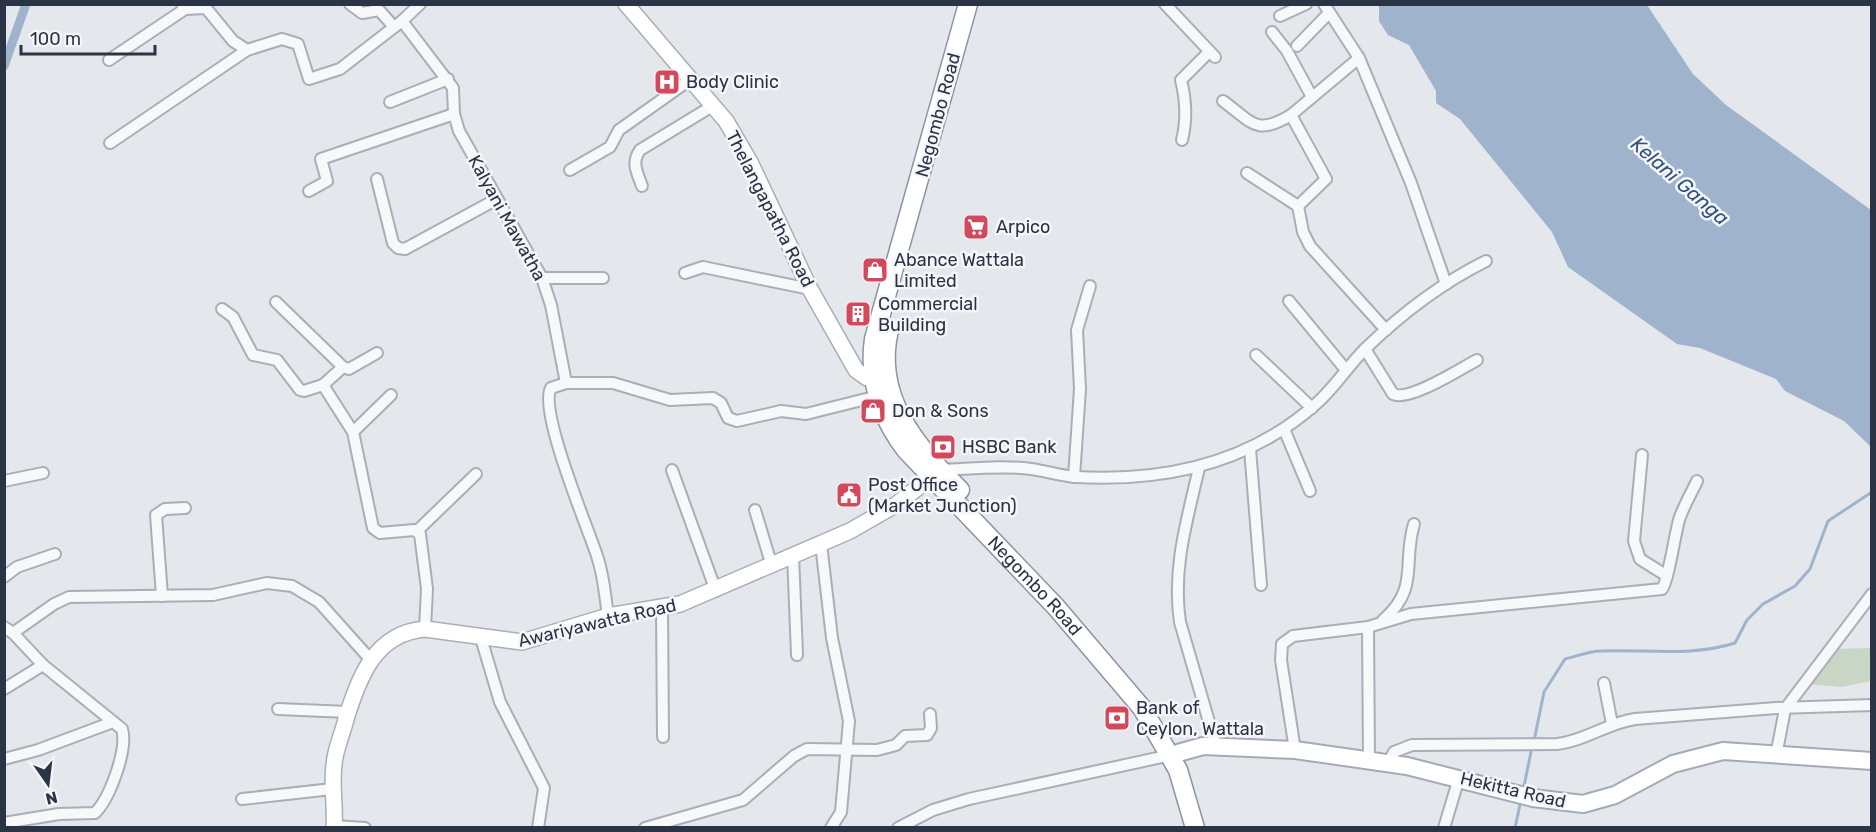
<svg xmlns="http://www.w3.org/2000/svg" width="1876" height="832" font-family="Rubik,sans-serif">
  <rect width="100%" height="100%" fill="#e4e7ec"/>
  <path fill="#c9d6c5" d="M1871,648V681L1841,687L1807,684L1832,649Z"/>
  <path fill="#9fb4cc" d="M1379,5H1647L1693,74L1726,105L1871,210V447L1844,421L1785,391L1776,379L1700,348L1677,344L1568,267L1552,232L1460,119L1436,103V91L1409,45L1388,35L1379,21Z"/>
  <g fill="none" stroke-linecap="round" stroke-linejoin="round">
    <g stroke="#9fb4cc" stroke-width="3">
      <path d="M1534,741L1544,692L1565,659C1577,656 1590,651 1601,651C1647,649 1691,657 1735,643L1747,620L1763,604L1795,586L1810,569L1828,521L1872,492"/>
      <path d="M1523,791L1532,747"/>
      <path d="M1515,828L1521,800"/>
    </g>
    <path stroke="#9fb4cc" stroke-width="9" d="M4,66L26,4"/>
    <g stroke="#a9aeb7" stroke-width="14">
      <g id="street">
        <path d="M182,4L185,9L206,8L233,41L247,50L282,39L298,44L309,79L340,69L402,21"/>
        <path d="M350,4L362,13L379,10L394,27"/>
        <path d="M420,4L402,21L453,88L454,114L459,131L542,278L551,305L566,383L551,388C538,410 588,528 597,556C604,576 605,596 608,616"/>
        <path d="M1165,4L1215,57"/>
        <path d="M1324,4L1359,58L1411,183L1446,284"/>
        <path d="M1280,16L1306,4"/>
        <path d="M1272,32L1287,51L1312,97"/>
        <path d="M1297,46L1329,13"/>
        <path d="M1359,58L1291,115L1326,179L1298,206L1303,232L1310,246L1386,330"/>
        <path d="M109,60L185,9"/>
        <path d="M1223,101C1253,123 1256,136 1291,115"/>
        <path d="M390,102L448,79"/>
        <path d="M1182,140C1187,120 1186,100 1181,80L1209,52"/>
        <path d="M110,143L247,50"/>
        <path d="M570,170L610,147L619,130L691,79"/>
        <path d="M1247,173L1298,206"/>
        <path d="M377,179L393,243L398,248L405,249L497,199"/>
        <path d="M642,186C637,172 631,163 640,150L714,105"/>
        <path d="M309,191L327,181L321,159L454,114"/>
        <path d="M685,273L703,267L810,289"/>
        <path d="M542,278H603"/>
        <path d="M1289,301L1346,370"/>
        <path d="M276,302L343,367L323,385L353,432L373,528L380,533L414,530L420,534L427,589L425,629"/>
        <path d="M222,309L233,317L253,355L277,360L300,390L304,391L323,385"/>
        <path d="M1365,349L1393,394C1409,402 1460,369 1477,360"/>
        <path d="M1256,355L1312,408"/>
        <path d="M343,367L349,369L377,353"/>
        <path d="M566,383H613L670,400L713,398L721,403L728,418L737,421L781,411L806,414L878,396"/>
        <path d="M1284,429L1310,491"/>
        <path d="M353,432L391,395"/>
        <path d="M1250,449L1261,585"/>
        <path d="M1642,455L1634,541L1640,559L1667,576"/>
        <path d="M1199,468C1187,520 1172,569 1180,622L1216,746"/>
        <path d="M672,470L716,591"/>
        <path d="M940,470C970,469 1002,465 1031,469C1046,471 1061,476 1076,477C1165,482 1249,464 1317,403C1335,387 1348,366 1365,349C1401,314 1442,283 1486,261"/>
        <path d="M1074,477L1080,389L1077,330L1090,286"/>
        <path d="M4,481L43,473"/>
        <path d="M755,510L771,563"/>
        <path d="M417,531L476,474"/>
        <path d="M821,544L832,638L849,721L841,812L831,828"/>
        <path d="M793,554L797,655"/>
        <path d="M4,577L17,567L55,554"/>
        <path d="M162,596L156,515L165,509L185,508"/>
        <path d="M662,608L663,737"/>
        <path d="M1383,620C1420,588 1402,563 1414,524"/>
        <path d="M4,627L13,633L54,604L69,597L213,595L267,583L292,586L319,602L370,659"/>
        <path d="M1368,627L1369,760"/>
        <path d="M481,638L500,702L544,788L538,828"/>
        <path d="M1604,683L1612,724"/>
        <path d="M4,689L43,665"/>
        <path d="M278,709L348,712"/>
        <path d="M1295,750L1281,660L1282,644L1293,636L1368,627L1411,614L1662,589C1668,582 1675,534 1679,520C1683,507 1691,494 1697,481"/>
        <path d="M1776,756L1785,709L1872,594"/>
        <path d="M4,759L38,750L113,722"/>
        <path d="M1388,763L1394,752L1412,745L1557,744C1585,741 1607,723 1635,719L1776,708L1872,705"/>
        <path d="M242,799L332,789"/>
        <path d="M4,823L59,814L95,813C110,798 128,749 122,729L43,665L13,633"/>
        <path d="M335,826L365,828"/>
        <path d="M645,828L743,800L794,756L807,749L877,750L896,745L905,736L927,735L931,728L930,714"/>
        <path d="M898,828L933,810L969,799L1171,755"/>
        <path d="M1444,828L1459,778"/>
      </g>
    </g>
    <g stroke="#a9aeb7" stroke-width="18">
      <g id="secondary">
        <path d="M626,4L726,121L750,162L810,289L856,370L867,378L883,377"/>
        <path d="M334,828C336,805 330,782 335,758C337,745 343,732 346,719C359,677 375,633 425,629L522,642L608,616L680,604L850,531L897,504L940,470"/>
      </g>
    </g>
    <g stroke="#a3abb8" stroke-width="20">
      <path id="primary" d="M1171,755L1203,746L1295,750L1407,766L1533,798L1583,804L1615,795L1673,764L1723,751L1872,761"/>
    </g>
    <g stroke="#8b94a3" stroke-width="21">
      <g id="highway">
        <path id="s1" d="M968,4L874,339C868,381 881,417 906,450L1056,607L1142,708L1178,770L1195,828"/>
        <path d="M889,330C873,397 916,446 960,490"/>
      </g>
    </g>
    <use href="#street" stroke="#f7f8fa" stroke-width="10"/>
    <use href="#secondary" stroke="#fff" stroke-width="15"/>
    <use href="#primary" stroke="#fff" stroke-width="16"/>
    <use href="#highway" stroke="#fff" stroke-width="18"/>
  </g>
  <defs>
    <g id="hospital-square" transform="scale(1.35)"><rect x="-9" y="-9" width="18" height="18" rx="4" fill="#d1495b" stroke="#f4f6f9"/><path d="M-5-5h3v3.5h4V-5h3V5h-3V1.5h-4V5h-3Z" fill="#fff"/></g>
    <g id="supermarket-square" transform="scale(1.35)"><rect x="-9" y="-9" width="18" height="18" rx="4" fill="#d1495b" stroke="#f4f6f9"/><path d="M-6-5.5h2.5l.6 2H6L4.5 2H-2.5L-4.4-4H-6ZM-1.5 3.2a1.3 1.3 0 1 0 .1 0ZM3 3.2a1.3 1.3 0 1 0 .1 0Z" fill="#fff"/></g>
    <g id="shop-square" transform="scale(1.35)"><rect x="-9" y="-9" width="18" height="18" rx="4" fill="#d1495b" stroke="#f4f6f9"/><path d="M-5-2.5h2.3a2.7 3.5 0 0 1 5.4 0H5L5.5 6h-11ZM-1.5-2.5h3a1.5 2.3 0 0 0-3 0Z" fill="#fff"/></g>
    <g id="building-square" transform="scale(1.35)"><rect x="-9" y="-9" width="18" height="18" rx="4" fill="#d1495b" stroke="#f4f6f9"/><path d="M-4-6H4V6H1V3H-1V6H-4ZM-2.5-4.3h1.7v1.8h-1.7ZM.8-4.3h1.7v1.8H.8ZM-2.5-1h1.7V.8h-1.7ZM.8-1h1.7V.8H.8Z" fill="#fff"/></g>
    <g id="bank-square" transform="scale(1.35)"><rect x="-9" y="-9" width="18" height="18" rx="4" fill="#d1495b" stroke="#f4f6f9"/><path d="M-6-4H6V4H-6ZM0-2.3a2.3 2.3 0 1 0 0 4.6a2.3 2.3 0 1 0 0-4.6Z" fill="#fff"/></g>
    <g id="civic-square" transform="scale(1.35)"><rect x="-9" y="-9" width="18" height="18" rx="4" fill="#d1495b" stroke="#f4f6f9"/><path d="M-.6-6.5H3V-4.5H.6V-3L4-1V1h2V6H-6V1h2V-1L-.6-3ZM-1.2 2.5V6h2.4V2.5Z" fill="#fff"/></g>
  </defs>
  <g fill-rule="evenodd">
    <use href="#hospital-square" x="667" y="82"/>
    <use href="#supermarket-square" x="976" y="227"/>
    <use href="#shop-square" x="875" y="270"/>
    <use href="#building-square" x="858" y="314"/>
    <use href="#shop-square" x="873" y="411"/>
    <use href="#bank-square" x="943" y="447"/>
    <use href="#civic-square" x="849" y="495"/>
    <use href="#bank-square" x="1117" y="718"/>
  </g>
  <g text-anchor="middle" stroke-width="5" stroke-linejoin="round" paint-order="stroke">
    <g font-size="18" fill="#2b3445" stroke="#f4f6f9" text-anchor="start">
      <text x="686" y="88">Body Clinic</text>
      <text x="996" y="233">Arpico</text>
      <text x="894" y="266">Abance Wattala<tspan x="894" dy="21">Limited</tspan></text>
      <text x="878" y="310">Commercial<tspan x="878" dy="21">Building</tspan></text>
      <text x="892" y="417">Don &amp; Sons</text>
      <text x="962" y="453">HSBC Bank</text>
      <text x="868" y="491">Post Office<tspan x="868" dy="21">(Market Junction)</tspan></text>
      <text x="1136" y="714">Bank of<tspan x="1136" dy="21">Ceylon, Wattala</tspan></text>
    </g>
    <g font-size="18" fill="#2b3445" stroke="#f4f6f9">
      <text transform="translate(938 115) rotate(-75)" y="6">Negombo Road</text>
      <text transform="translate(770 209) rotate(63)" y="6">Thelangapatha Road</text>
      <text transform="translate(507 218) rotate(61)" y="6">Kalyani Mawatha</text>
      <text dy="6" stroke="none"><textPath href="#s1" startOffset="654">Negombo Road</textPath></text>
      <text transform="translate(597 623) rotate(-13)" y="6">Awariyawatta Road</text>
      <text transform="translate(1513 790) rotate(13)" y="6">Hekitta Road</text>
    </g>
    <g font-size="20" font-style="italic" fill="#34527a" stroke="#f4f6f9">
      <text transform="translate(1680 181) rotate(41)" y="7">Kelani Ganga</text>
    </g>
  </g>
  <rect width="1876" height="832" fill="none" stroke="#2b3445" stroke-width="12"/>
  <g transform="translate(48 784) rotate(166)" stroke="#f4f6f9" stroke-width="4.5" paint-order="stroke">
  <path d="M0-4.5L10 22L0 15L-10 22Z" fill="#2b3445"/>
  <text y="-9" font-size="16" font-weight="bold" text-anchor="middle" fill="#2b3445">N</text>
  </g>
  <path d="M21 45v9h134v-9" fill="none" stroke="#2b3445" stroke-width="3"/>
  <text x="30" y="45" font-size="18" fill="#2b3445" stroke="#f4f6f9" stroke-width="4.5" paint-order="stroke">100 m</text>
</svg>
